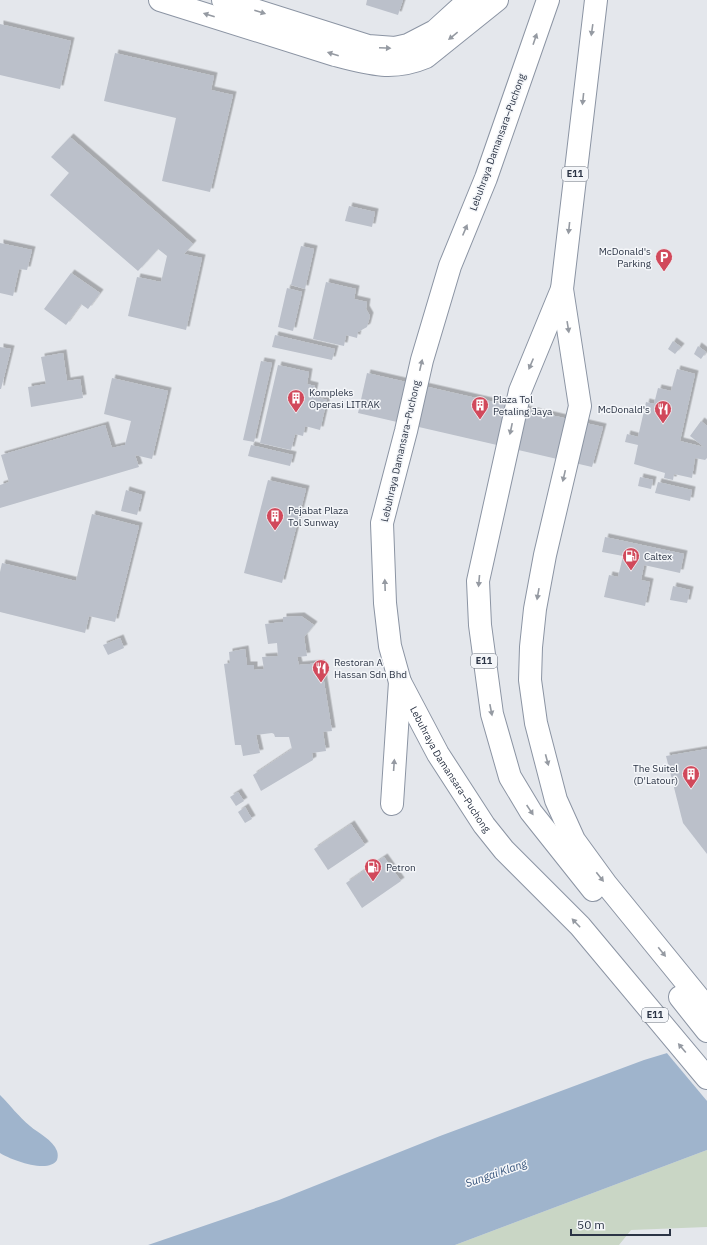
<svg xmlns="http://www.w3.org/2000/svg" width="707" height="1245" font-family="'IBM Plex Sans',sans-serif">
  <defs>
    <filter id="shadow"><feDropShadow dx="3.5" dy="-3.5" stdDeviation="0" flood-color="#0004"/></filter>
  </defs>
  <rect width="100%" height="100%" fill="#e4e7ec"/>
  <path fill="#c9d6c5" d="M707,1150V1227L631,1230L619,1245H455Z"/>
  <g fill="#9fb4cc">
    <path d="M707,1041V1150L455,1245H148L279,1200L440,1136L644,1060Z"/>
    <path d="M0,1095C10,1105 19,1117 30,1126C38,1133 53,1140 57,1151C58,1154 58,1157 57,1160C49,1174 11,1160 0,1153Z"/>
  </g>
  <path fill="#e4e7ec" d="M707,1039V1101L666,1052Z"/>
  <g fill="#bbc0ca" filter="url(#shadow)">
    <path d="M367,0H403L398,15L366,5Z"/>
    <path d="M0,24L71,41L60,89L0,75Z"/>
    <path d="M115,53L214,76L211,90L233,95L210,192L162,181L176,118L104,101Z"/>
    <path d="M70,137L193,244L184,254L202,258L186,330L128,316L137,277L161,282L167,256L158,249L138,271L50,195L69,173L51,157Z"/>
    <path d="M349,206L375,212L372,227L345,221Z"/>
    <path d="M0,243L32,250L27,270L19,269L13,296L0,293Z"/>
    <path d="M301,246L314,249L305,289L291,285Z"/>
    <path d="M71,273L100,293L88,309L81,304L66,325L44,309Z"/>
    <path d="M326,282L356,289L354,299L367,302L366,309L370,316L367,327L358,332L357,338L346,335L344,346L313,339Z"/>
    <path d="M287,288L302,292L293,331L278,327Z"/>
    <path d="M275,335L335,349L332,360L272,347Z"/>
    <path d="M673,341L681,347L675,354L668,349Z"/>
    <path d="M698,346L706,352L701,359L694,354Z"/>
    <path d="M0,347L11,349L1,389H0Z"/>
    <path d="M63,353L67,381L80,379L83,398L31,407L28,387L46,384L41,357Z"/>
    <path d="M261,361L272,363L254,442L243,440Z"/>
    <path d="M278,365L309,372L307,384L315,386L313,396L327,400L320,430L305,426L303,436L295,434L291,450L260,443Z"/>
    <path d="M677,369L695,374L680,441L704,447L690,436L701,421L707,426V458L705,460L695,458L692,478L674,474L673,480L664,478L665,473L634,464L638,445L625,442L627,434L638,437L646,402L654,404L658,388L671,391Z"/>
    <path d="M367,373L603,427L592,467L358,413Z"/>
    <path d="M112,378L168,391L152,459L135,455L139,467L0,508V485L9,482L1,455L105,425L112,448L125,445L131,421L104,414Z"/>
    <path d="M251,445L293,455L290,466L248,456Z"/>
    <path d="M640,477L653,480L651,489L638,486Z"/>
    <path d="M268,480L306,489L282,583L244,573Z"/>
    <path d="M658,482L692,490L690,501L655,493Z"/>
    <path d="M126,490L142,495L137,515L121,511Z"/>
    <path d="M92,514L139,526L115,622L89,616L85,633L0,612V572L2,563L76,581Z"/>
    <path d="M605,537L684,554L680,573L644,565L641,580L650,582L645,606L604,597L609,575L618,577L623,556L602,552Z"/>
    <path d="M673,586L690,590L687,603L670,600Z"/>
    <path d="M301,616L314,625L304,637L307,656L297,657L299,665L321,663L332,731L323,732L326,751L312,753L313,760L261,791L253,775L292,749L289,737H275L274,734L272,733L256,735L260,753L243,756L241,745H235L224,664L230,663L229,652L245,649L247,665H254V670L264,669L262,657L278,656L277,643L268,644L265,624L283,622V617Z"/>
    <path d="M120,638L124,648L108,655L103,645Z"/>
    <path d="M707,749V854L683,823L666,756Z"/>
    <path d="M238,792L244,801L236,806L230,797Z"/>
    <path d="M245,807L252,819L245,823L238,812Z"/>
    <path d="M351,824L365,845L328,870L314,849Z"/>
    <path d="M384,857L401,881L362,908L346,883Z"/>
  </g>
  <g fill="none" stroke-linecap="round" stroke-linejoin="round">
    <g stroke="#8b94a3" stroke-width="24">
      <g id="motorway">
        <path d="M160,0L335,55C369,64 393,71 426,57L497,0"/>
        <path d="M223,0L368,46L395,48L408,45L435,31L469,0"/>
        <path id="s1" d="M548,0L486,178L450,266L422,360L406,431L382,523L385,603L390,646L400,682L438,754L484,825L504,850L580,926L707,1078"/>
        <path d="M596,0L562,289L580,406L545,555L535,609L531,647L530,680L536,723L556,800L574,840L606,884L707,1008"/>
        <path d="M562,289L520,391L478,581L480,625L492,714L510,777L531,812L593,890"/>
        <path d="M392,804L400,682"/>
        <path d="M680,997L707,1031"/>
      </g>
    </g>
    <use href="#motorway" stroke="#fff" stroke-width="22"/>
  </g>
  <defs><path id="oneway-solid" d="M-6-.8H1V-3.2L6.5 0L1 3.2V.8H-6Z"/></defs>
  <g fill="#959aa2">
    <use href="#oneway-solid" transform="translate(260 12) rotate(18)"/>
    <use href="#oneway-solid" transform="translate(209 15) rotate(-162)"/>
    <use href="#oneway-solid" transform="translate(592 30) rotate(98)"/>
    <use href="#oneway-solid" transform="translate(453 36) rotate(141)"/>
    <use href="#oneway-solid" transform="translate(535 39) rotate(-71)"/>
    <use href="#oneway-solid" transform="translate(385 48) rotate(3)"/>
    <use href="#oneway-solid" transform="translate(333 54) rotate(-163)"/>
    <use href="#oneway-solid" transform="translate(583 99) rotate(96)"/>
    <use href="#oneway-solid" transform="translate(569 228) rotate(96)"/>
    <use href="#oneway-solid" transform="translate(465 230) rotate(-67)"/>
    <use href="#oneway-solid" transform="translate(568 327) rotate(81)"/>
    <use href="#oneway-solid" transform="translate(531 364) rotate(113)"/>
    <use href="#oneway-solid" transform="translate(421 365) rotate(-77)"/>
    <use href="#oneway-solid" transform="translate(511 429) rotate(102)"/>
    <use href="#oneway-solid" transform="translate(564 476) rotate(103)"/>
    <use href="#oneway-solid" transform="translate(479 581) rotate(95)"/>
    <use href="#oneway-solid" transform="translate(385 585) rotate(-92)"/>
    <use href="#oneway-solid" transform="translate(538 594) rotate(100)"/>
    <use href="#oneway-solid" transform="translate(491 710) rotate(79)"/>
    <use href="#oneway-solid" transform="translate(547 760) rotate(75)"/>
    <use href="#oneway-solid" transform="translate(394 765) rotate(-86)"/>
    <use href="#oneway-solid" transform="translate(530 810) rotate(56)"/>
    <use href="#oneway-solid" transform="translate(600 877) rotate(52)"/>
    <use href="#oneway-solid" transform="translate(576 923) rotate(-134)"/>
    <use href="#oneway-solid" transform="translate(662 952) rotate(51)"/>
    <use href="#oneway-solid" transform="translate(682 1048) rotate(-130)"/>
  </g>
  <defs>
    <g id="parking-pin" transform="scale(0.9)"><path d="M0 17L-7.5 6A9.5 9.5 0 1 1 7.5 6Z" fill="#d1495b" stroke="#f4f6f9"/><path d="M-3.5-5.5H1a3.5 3.5 0 0 1 0 7H-1V5.5H-3.5ZM-1-3.4V-.6H.8a1.4 1.4 0 0 0 0-2.8Z" fill="#fff"/></g>
    <g id="building-pin" transform="scale(0.9)"><path d="M0 17L-7.5 6A9.5 9.5 0 1 1 7.5 6Z" fill="#d1495b" stroke="#f4f6f9"/><path d="M-4-6H4V6H1V3H-1V6H-4ZM-2.5-4.3h1.7v1.8h-1.7ZM.8-4.3h1.7v1.8H.8ZM-2.5-1h1.7V.8h-1.7ZM.8-1h1.7V.8H.8Z" fill="#fff"/></g>
    <g id="restaurant-pin" transform="scale(0.9)"><path d="M0 17L-7.5 6A9.5 9.5 0 1 1 7.5 6Z" fill="#d1495b" stroke="#f4f6f9"/><path d="M-5-6h1v4h1v-4h1v4h1v-4h1v5L-1.5 .5V6h-2V.5L-5-1ZM5-6V6H3V1.5H1.5Q1.5-4 5-6Z" fill="#fff"/></g>
    <g id="fuel-pin" transform="scale(0.9)"><path d="M0 17L-7.5 6A9.5 9.5 0 1 1 7.5 6Z" fill="#d1495b" stroke="#f4f6f9"/><path d="M-5.5-6h7V0h2V4h1.3V-2.5L3-4.5l.8-.8L6-3V5H2.5V1h-1V6h-7ZM-4.2-4.7v3.2H.2V-4.7Z" fill="#fff"/></g>
  </defs>
  <g fill-rule="evenodd">
    <use href="#parking-pin" x="664" y="257"/>
    <use href="#building-pin" x="296" y="398"/>
    <use href="#building-pin" x="480" y="405"/>
    <use href="#restaurant-pin" x="663" y="409"/>
    <use href="#building-pin" x="275" y="516"/>
    <use href="#fuel-pin" x="631" y="556"/>
    <use href="#restaurant-pin" x="321" y="668"/>
    <use href="#building-pin" x="691" y="774"/>
    <use href="#fuel-pin" x="373" y="867"/>
  </g>
  <g text-anchor="middle" stroke-width="3" stroke-linejoin="round" paint-order="stroke">
    <g fill="#f4f6f9" stroke="#676e7b" stroke-width="1">
      <rect x="562" y="167" width="26" height="14" rx="3"/>
      <rect x="471" y="654" width="26" height="14" rx="3"/>
      <rect x="642" y="1008" width="26" height="14" rx="3"/>
    </g>
    <g font-size="9" font-weight="bold" fill="#2b3445">
      <text x="575" y="177">E11</text>
      <text x="484" y="664">E11</text>
      <text x="655" y="1018">E11</text>
    </g>
    <g font-size="10" fill="#2b3445" stroke="#f4f6f9">
      <text transform="translate(497 142) rotate(-70)" y="4">Lebuhraya Damansara–Puchong</text>
      <text transform="translate(400 451) rotate(-77)" y="4">Lebuhraya Damansara–Puchong</text>
      <text dy="4" stroke="none"><textPath href="#s1" startOffset="811">Lebuhraya Damansara–Puchong</textPath></text>
    </g>
    <g font-size="10" fill="#2b3445" stroke="#f4f6f9" text-anchor="start">
      <text x="651" y="255" text-anchor="end">McDonald's<tspan x="651" dy="12">Parking</tspan></text>
      <text x="309" y="396">Kompleks<tspan x="309" dy="12">Operasi LITRAK</tspan></text>
      <text x="493" y="403">Plaza Tol<tspan x="493" dy="12">Petaling Jaya</tspan></text>
      <text x="650" y="413" text-anchor="end">McDonald's</text>
      <text x="288" y="514">Pejabat Plaza<tspan x="288" dy="12">Tol Sunway</tspan></text>
      <text x="644" y="560">Caltex</text>
      <text x="334" y="666">Restoran A<tspan x="334" dy="12">Hassan Sdn Bhd</tspan></text>
      <text x="678" y="772" text-anchor="end">The Suitel<tspan x="678" dy="12">(D'Latour)</tspan></text>
      <text x="386" y="871">Petron</text>
    </g>
    <g font-size="11" font-style="italic" fill="#34527a" stroke="#f4f6f9">
      <text transform="translate(496 1173) rotate(-19)" y="4">Sungai Klang</text>
    </g>
  </g>
  <path d="M571 1229v6h99v-6" fill="none" stroke="#2b3445" stroke-width="2"/>
  <text x="577" y="1229" font-size="12" fill="#2b3445" stroke="#f4f6f9" stroke-width="3" paint-order="stroke">50 m</text>
</svg>
